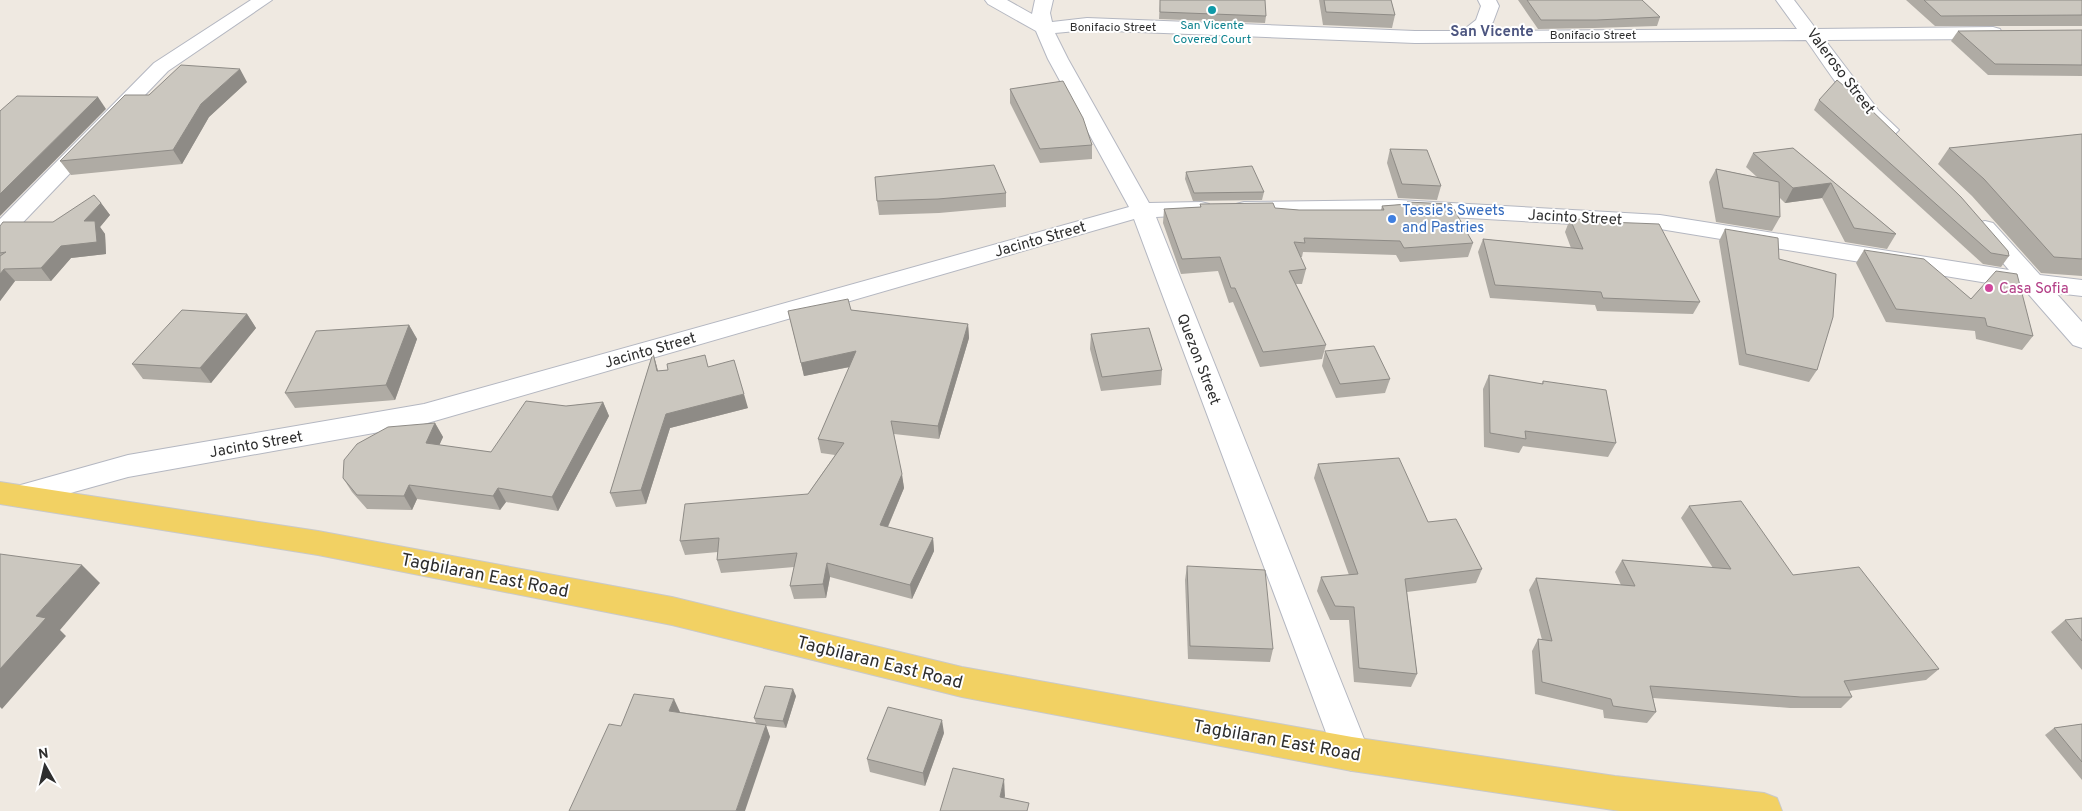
<svg xmlns="http://www.w3.org/2000/svg" width="2082" height="811" font-family="Overpass,sans-serif">
  <rect width="100%" height="100%" fill="#efe9e1"/>
  <g fill="none" stroke-linecap="round" stroke-linejoin="round">
    <g stroke="#b4b7c1" stroke-width="2">
      <g id="minor">
        <path d="M251,0H272L168,71L8,238L0,240V219L154,63Z"/>
        <path d="M985,0H1007L1032,14L1035,0H1053L1050,13L1052,22L1087,18L1415,31H1462L1476,20L1481,6L1478,0H1496L1499,6L1493,22L1485,31L1797,29L1776,0H1794L1816,29L1993,27L2000,29L2002,33L2000,37L1993,39L1825,40L1879,111L1899,130L1895,134C1890,136 1885,137 1880,134C1862,124 1821,60 1806,40L1415,43L1087,30L1055,33L1068,59L1149,203L1201,202L1209,204L1212,209L1209,214L1156,217L1370,754L1365,766L1352,771L1339,766L1334,754L1134,219L424,424L128,477L20,507L10,504L5,496L10,488L128,455L424,404L1129,207L1048,59L1036,31L988,4Z"/>
        <path d="M1398,200L1660,215L2009,270L1973,228L1977,223L1985,221L1993,223L2040,275L2082,280V296L2056,293L2082,322V348L2073,345L2024,289L1660,229L1398,214L1244,216L1236,214L1233,209L1236,204L1244,202Z"/>
      </g>
    </g>
    <g stroke="#c9c9c9" stroke-width="2">
      <path id="primary" d="M0,482L318,531L672,597L962,667L1352,737L1615,776L1764,793L1777,798L1782,811H1620L1352,771L962,697L672,625L318,555L0,504Z"/>
    </g>
    <use href="#minor" fill="#fff" fill-rule="evenodd"/>
    <use href="#primary" fill="#f2d163" fill-rule="evenodd"/>
  </g>
  <g fill="#afaba4">
    <path d="M1160,0L1266,16L1265,23L1159,19Z"/>
    <path d="M1319,0H1391L1395,15L1392,28L1323,25Z"/>
    <path d="M1518,0H1642L1660,17L1657,26L1594,28L1538,29Z"/>
    <path d="M1906,0H2082V26H1935Z"/>
    <path d="M2082,30V76L1988,75L1951,41L1958,31Z"/>
    <path d="M247,82L209,117L182,164L71,175L60,161L149,95Z"/>
    <path d="M1010,89L1092,145V159L1040,163L1010,103Z"/>
    <path d="M1819,100L2009,256L2001,267L1983,264L1814,110Z"/>
    <path d="M2082,134V276L2041,273L1972,196L1938,164L1949,148Z"/>
    <path d="M1793,148L1896,234L1887,249L1845,242L1822,198L1785,203L1779,197L1780,217L1772,231L1716,222L1709,182L1716,169L1757,177L1746,167L1753,153Z"/>
    <path d="M1390,149L1441,186L1437,200L1398,198L1387,163Z"/>
    <path d="M1186,172L1264,192L1262,200L1193,201L1185,179Z"/>
    <path d="M1006,193V207L939,213L879,215L877,201Z"/>
    <path d="M1407,202L1473,243L1468,257L1400,262L1396,255L1303,252L1302,257H1300L1306,269L1302,284H1296L1326,345L1322,359L1260,367L1233,302L1229,303L1218,271L1181,274L1163,223L1164,209L1200,207V204L1299,210H1381L1382,206L1407,204Z"/>
    <path d="M101,203L110,215L100,227L105,234L106,254L71,258L51,281H15L0,301V226L53,222Z"/>
    <path d="M1570,219L1607,222L1700,302L1693,314L1597,311L1595,305L1490,298L1478,252L1483,239L1571,248L1565,232Z"/>
    <path d="M1725,229L1779,259L1817,370L1809,382L1739,365L1719,241Z"/>
    <path d="M1864,250L1971,299L2033,336L2022,350L1976,339L1975,331L1886,322L1856,263Z"/>
    <path d="M851,310L968,324L969,338L939,439L894,434L904,488L888,527L933,538L934,551L912,599L830,577L826,598L794,599L790,586L794,567L721,573L717,560L718,552L685,555L680,541L808,494L835,455L821,453L818,439L850,367L804,376L788,311Z"/>
    <path d="M247,314L256,328L211,383L143,379L132,364Z"/>
    <path d="M409,325L417,339L395,400L295,408L285,393Z"/>
    <path d="M1091,334L1162,370L1161,385L1101,391L1090,349Z"/>
    <path d="M1325,351L1390,379L1385,393L1336,398L1322,366Z"/>
    <path d="M653,353L658,371L709,367L748,408L670,428L646,504L616,507L610,493Z"/>
    <path d="M1489,375L1542,384L1543,381L1616,443L1608,457L1523,446L1519,453L1484,447L1483,389Z"/>
    <path d="M603,402L609,416L558,511L506,502L500,510L417,499L412,510L367,509L352,492L343,478L435,423L443,437L439,445L491,452L566,406Z"/>
    <path d="M1318,464L1428,522L1482,569L1476,583L1407,592L1417,674L1411,687L1354,682L1349,620H1330L1317,591L1321,577L1349,575L1314,478Z"/>
    <path d="M1689,506L1793,575L1939,669L1926,680L1849,691L1852,697L1841,708H1790L1653,698L1656,712L1647,723L1604,718L1603,710L1535,694L1532,651L1538,639L1542,640L1529,590L1536,578L1621,585L1615,572L1622,560L1713,568L1681,518Z"/>
    <path d="M1187,566L1273,649L1270,662L1188,659L1185,580Z"/>
    <path d="M2082,618V670L2051,632L2065,620Z"/>
    <path d="M796,696L786,728L766,726L770,737L621,726L680,712L756,723L754,718Z"/>
    <path d="M2082,724V780L2045,735L2054,728Z"/>
    <path d="M944,733L925,786L870,772L867,759Z"/>
  </g>
  <g fill="#8e8b86">
    <path d="M240,69L247,82L209,117L182,164L173,150L201,104Z"/>
    <path d="M98,97L106,109L0,216V194Z"/>
    <path d="M1831,183L1822,198L1785,203L1793,188Z"/>
    <path d="M101,203L110,215L100,227L105,234L106,254L71,258L51,281L41,268Z"/>
    <path d="M4,269L15,281L0,301V274Z"/>
    <path d="M247,314L256,328L211,383L200,368Z"/>
    <path d="M968,324L969,338L939,439L938,426Z"/>
    <path d="M409,325L417,339L395,400L386,385Z"/>
    <path d="M856,351L859,365L804,376L801,363Z"/>
    <path d="M653,353L657,367L661,386L657,371Z"/>
    <path d="M744,394L748,408L670,428L646,504L641,490L666,414Z"/>
    <path d="M603,402L609,416L558,511L552,497Z"/>
    <path d="M435,423L443,437L434,457L426,443Z"/>
    <path d="M902,474L904,488L883,538L880,525Z"/>
    <path d="M409,485L417,499L412,510L404,496Z"/>
    <path d="M498,488L506,502L500,510L493,496Z"/>
    <path d="M933,538L934,551L912,599L910,585Z"/>
    <path d="M827,563L830,577L826,598L823,584Z"/>
    <path d="M82,565L100,583L60,630L66,636L2,709L0,707V669L36,616Z"/>
    <path d="M793,689L796,696L786,728L783,721Z"/>
    <path d="M674,699L680,712L675,724L669,711Z"/>
    <path d="M942,720L944,733L925,786L923,773Z"/>
    <path d="M766,725L770,737L745,811H736Z"/>
    <path d="M1004,779L1005,796L1001,811L1000,797Z"/>
  </g>
  <g fill="#cbc7bf" stroke="#8e8b86">
    <path d="M1160,0H1265L1266,16L1160,12Z"/>
    <path d="M1324,0H1391L1395,15L1326,12Z"/>
    <path d="M1527,0H1642L1660,17L1597,20H1541Z"/>
    <path d="M1924,0H2082V15L1941,16Z"/>
    <path d="M2082,30V65L1995,64L1958,31Z"/>
    <path d="M181,65L240,69L201,104L173,150L60,161L125,95H149Z"/>
    <path d="M1837,80L1866,105L1961,197L2008,251L2009,256L1991,253L1819,100Z"/>
    <path d="M1063,81L1083,118L1092,145L1040,149L1010,89Z"/>
    <path d="M17,96L98,97L0,194V111Z"/>
    <path d="M2082,134V259L2054,257L1984,179L1949,148Z"/>
    <path d="M1793,148L1896,234L1854,228L1831,183L1793,188L1753,153Z"/>
    <path d="M1390,149L1427,150L1441,186L1402,184Z"/>
    <path d="M994,165L1006,193L938,199L877,201L875,177Z"/>
    <path d="M1252,166L1264,192L1194,193L1186,172Z"/>
    <path d="M1716,169L1779,182L1780,217L1723,208Z"/>
    <path d="M94,195L101,203L84,221H95L97,242L61,246L41,268L4,269L0,274V256L6,252L0,253V226L3,222H53Z"/>
    <path d="M1407,202L1451,204L1473,243L1404,248L1400,241L1304,238L1305,243L1294,242L1306,269L1289,271L1326,345L1263,352L1235,288H1231L1220,257L1182,259L1164,209L1201,207L1200,204L1273,203L1275,208L1299,210H1384L1382,206L1408,204Z"/>
    <path d="M1570,219L1606,220L1607,222L1659,224L1700,302L1603,298L1601,292L1495,285L1483,239L1583,249Z"/>
    <path d="M1725,229L1778,238L1779,259L1836,274L1833,317L1817,370L1746,354Z"/>
    <path d="M1864,250L1924,259L1971,299L1996,271L2017,274L2033,336L1987,326L1985,318L1896,309Z"/>
    <path d="M848,299L851,310L968,324L938,426L891,421L902,474L880,525L933,538L910,585L827,563L823,584L790,586L797,553L717,560L719,538L680,541L685,504L808,494L844,443L818,439L856,351L801,363L788,311Z"/>
    <path d="M182,310L247,314L200,368L132,364Z"/>
    <path d="M409,325L386,385L285,393L316,331Z"/>
    <path d="M1149,328L1162,370L1102,377L1091,334Z"/>
    <path d="M1374,346L1390,379L1340,384L1325,351Z"/>
    <path d="M653,353L657,371L668,370L667,364L705,355L708,367L734,360L744,394L666,414L641,490L610,493Z"/>
    <path d="M1489,375L1543,384V381L1606,390L1616,443L1525,431L1526,439L1490,433Z"/>
    <path d="M526,401L566,406L603,402L552,497L498,488L493,496L409,485L404,496L357,495L343,478L344,460L357,444L388,427L435,423L426,443L491,452Z"/>
    <path d="M1399,458L1428,522L1456,519L1482,569L1405,579L1417,674L1359,668L1354,607L1335,606L1321,577L1358,574L1318,464Z"/>
    <path d="M1741,501L1793,575L1859,567L1939,669L1844,681L1852,697H1801L1650,686L1656,712L1613,706L1611,699L1542,682L1538,639L1552,641L1536,578L1635,586L1622,560L1731,569L1689,506Z"/>
    <path d="M0,554L82,565L36,616L46,618L0,669Z"/>
    <path d="M1187,566L1265,570L1273,649L1190,646Z"/>
    <path d="M2082,618V641L2065,620Z"/>
    <path d="M765,686L793,689L783,721L754,718Z"/>
    <path d="M634,694L674,699L669,711L766,725L736,811H569L609,724L621,726Z"/>
    <path d="M888,707L942,720L923,773L867,759Z"/>
    <path d="M2082,724V762L2054,728Z"/>
    <path d="M953,768L1004,779L1000,797L1029,803L1027,811H940Z"/>
  </g>
  <circle fill="#0f9aa8" stroke="#fff" stroke-width="2" cx="1212" cy="10" r="5"/>
  <circle fill="#3f7fe0" stroke="#fff" stroke-width="2" cx="1392" cy="219" r="5"/>
  <circle fill="#d1479c" stroke="#fff" stroke-width="2" cx="1989" cy="288" r="5"/>
  <g text-anchor="middle" stroke-width="4" stroke-linejoin="round" paint-order="stroke">
    <g font-size="12" fill="#0d838f" stroke="#fff">
      <text x="1212" y="29">San Vicente<tspan x="1212" dy="14">Covered Court</tspan></text>
    </g>
    <g font-size="12" fill="#2e2e2e" stroke="#fff">
      <text x="1113" y="31">Bonifacio Street</text>
      <text x="1593" y="39">Bonifacio Street</text>
    </g>
    <g font-size="15" font-weight="bold" fill="#4d5680" stroke="#fff">
      <text x="1492" y="36">San Vicente</text>
    </g>
    <g font-size="15" fill="#2e2e2e" stroke="#fff">
      <text transform="translate(1841 71) rotate(53)" y="5">Valeroso Street</text>
      <text transform="translate(1575 217) rotate(3)" y="5">Jacinto Street</text>
      <text transform="translate(1040 239) rotate(-16)" y="5">Jacinto Street</text>
      <text transform="translate(650 350) rotate(-16)" y="5">Jacinto Street</text>
      <text transform="translate(1199 359) rotate(69)" y="5">Quezon Street</text>
      <text transform="translate(256 444) rotate(-10)" y="5">Jacinto Street</text>
    </g>
    <g font-size="15" fill="#366cbe" stroke="#fff" text-anchor="start">
      <text x="1402" y="215">Tessie's Sweets<tspan x="1402" dy="17">and Pastries</tspan></text>
    </g>
    <g font-size="15" fill="#b23c85" stroke="#fff" text-anchor="start">
      <text x="1999" y="293">Casa Sofia</text>
    </g>
    <g font-size="18" fill="#2e2e2e" stroke="#fff">
      <text transform="translate(485 575) rotate(11)" y="6">Tagbilaran East Road</text>
      <text transform="translate(880 662) rotate(14)" y="6">Tagbilaran East Road</text>
      <text transform="translate(1277 740) rotate(10)" y="6">Tagbilaran East Road</text>
    </g>
  </g>
  <g transform="translate(45 766) rotate(352)" stroke="#ffffff" stroke-width="4" paint-order="stroke">
  <path d="M0-4L9 19L0 12L-9 19Z" fill="#2e2e2e"/>
  <text y="-8" font-size="14" font-weight="bold" text-anchor="middle" fill="#2e2e2e">N</text>
  </g>
</svg>
